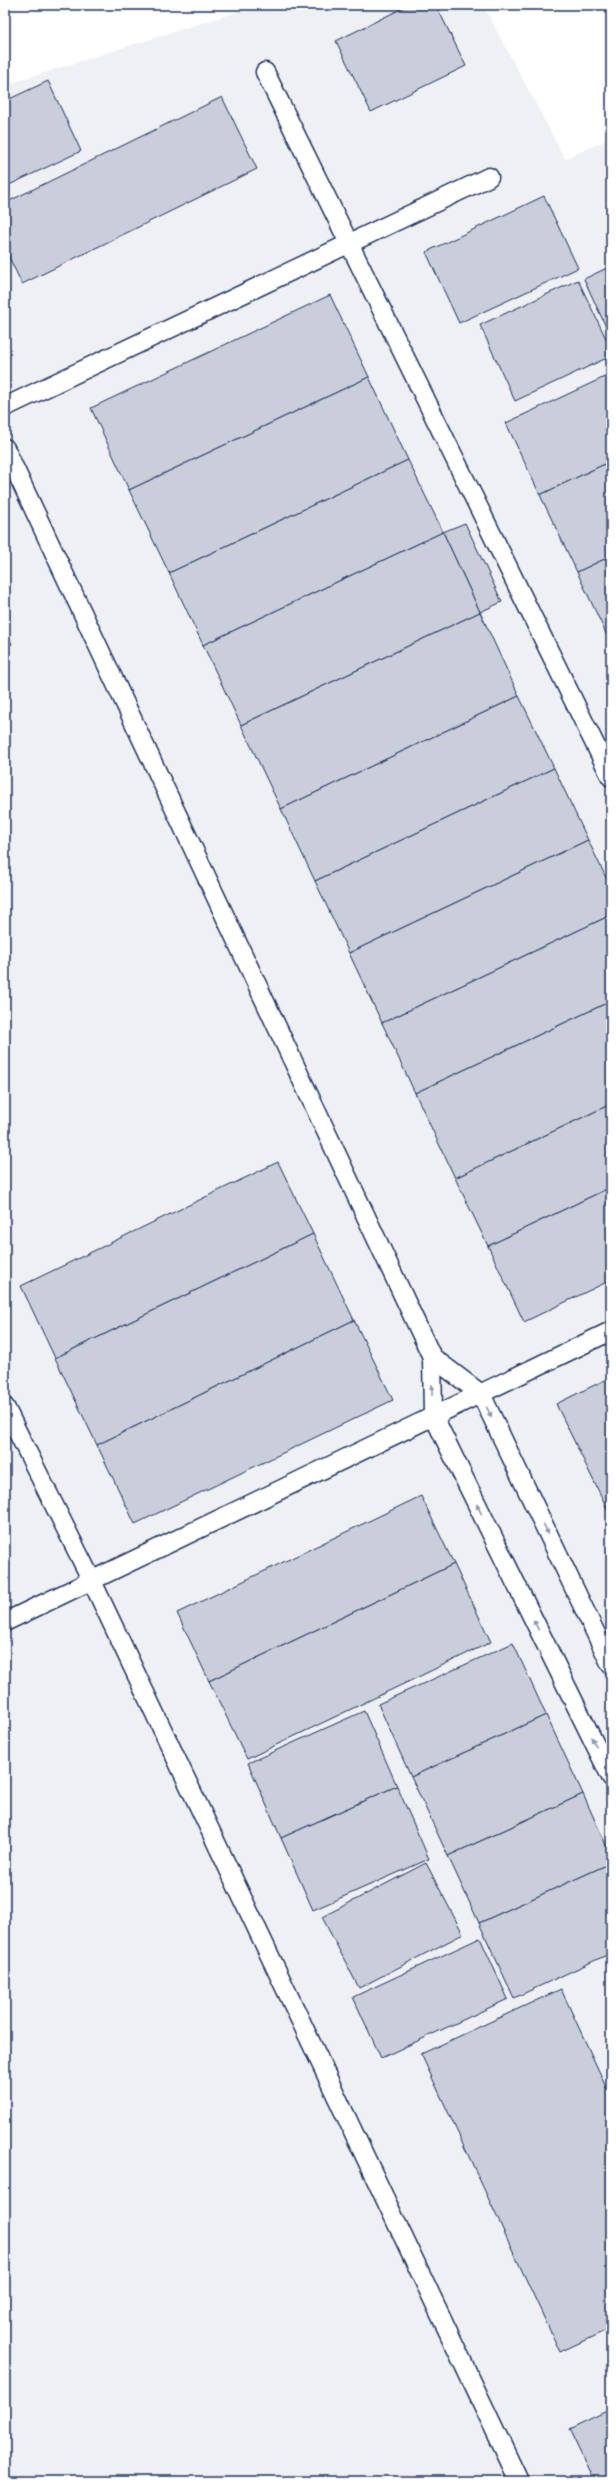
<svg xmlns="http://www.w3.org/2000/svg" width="616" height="2486" font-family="Mynerve,sans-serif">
  <rect width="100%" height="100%" fill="#fff"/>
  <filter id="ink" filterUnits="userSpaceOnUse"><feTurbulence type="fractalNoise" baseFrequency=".025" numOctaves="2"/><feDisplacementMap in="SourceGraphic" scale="8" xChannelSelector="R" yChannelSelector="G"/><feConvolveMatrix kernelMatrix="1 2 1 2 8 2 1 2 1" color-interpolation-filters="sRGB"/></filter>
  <g filter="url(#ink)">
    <path fill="#eff0f4" d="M259,5H483L565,159L611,138V2481H5V85Z"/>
    <g fill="#caceda" stroke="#1b2f5e">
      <path d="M409,5H436L466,66L371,112L336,41Z"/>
      <path d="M48,81L81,151L5,187V101Z"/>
      <path d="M222,97L257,169L22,284L5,249V203Z"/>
      <path d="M544,196L578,268L459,323L426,252Z"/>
      <path d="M611,266V338L584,279Z"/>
      <path d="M578,280L611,349V356L515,401L480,325Z"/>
      <path d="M330,295L369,377L129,490L91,408Z"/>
      <path d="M611,374V461L540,495L506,423Z"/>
      <path d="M369,377L408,460L169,573L129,490Z"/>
      <path d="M408,460L443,532L203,645L169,573Z"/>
      <path d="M611,461V556L577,572L540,495Z"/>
      <path d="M465,523L502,602L480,612L443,532Z"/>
      <path d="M443,532L480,612L241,725L203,645Z"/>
      <path d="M611,556V644L577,572Z"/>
      <path d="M480,612L519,696L281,809L241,725Z"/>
      <path d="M5,629L12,644L5,647Z"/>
      <path d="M519,696L554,768L315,881L281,809Z"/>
      <path d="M554,768L588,840L349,953L315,881Z"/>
      <path d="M588,840L611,888V915L382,1023L349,953Z"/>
      <path d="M611,915V1001L415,1093L382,1023Z"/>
      <path d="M611,1001V1104L455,1178L415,1093Z"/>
      <path d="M611,1104V1187L488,1246L455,1178Z"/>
      <path d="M278,1162L313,1234L55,1358L21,1286Z"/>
      <path d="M611,1187V1280L524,1322L488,1246Z"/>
      <path d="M313,1234L354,1320L97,1445L55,1358Z"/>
      <path d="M354,1320L393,1400L135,1524L97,1445Z"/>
      <path d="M611,1377V1499L604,1502L556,1404Z"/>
      <path d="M421,1496L454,1564L209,1681L177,1613Z"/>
      <path d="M611,1499V1518L604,1502Z"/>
      <path d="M454,1564L491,1642L247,1759L209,1681Z"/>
      <path d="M513,1643L546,1715L411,1777L378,1704Z"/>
      <path d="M364,1711L397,1786L281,1838L248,1763Z"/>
      <path d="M546,1715L583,1794L448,1856L411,1777Z"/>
      <path d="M397,1786L429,1859L313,1910L281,1838Z"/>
      <path d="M583,1794L611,1856V1863L479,1923L448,1856Z"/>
      <path d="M426,1863L463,1934L359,1988L322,1917Z"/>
      <path d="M611,1863V1953L514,1998L479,1923Z"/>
      <path d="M480,1938L508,1999L381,2058L353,1997Z"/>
      <path d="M561,1989L611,2097V2328L560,2352L421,2054Z"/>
      <path d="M611,2409V2481H594L569,2429Z"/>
    </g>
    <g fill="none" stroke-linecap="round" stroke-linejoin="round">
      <g stroke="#1b2f5e" stroke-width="21">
        <g id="service">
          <path d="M265,72L611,777"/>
          <path d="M5,407L489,177"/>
          <path d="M5,448L432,1357L433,1415L611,1777"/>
          <path d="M432,1357L481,1394L611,1665"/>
          <path d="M5,1407L91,1579L519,2481"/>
          <path d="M5,1622L611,1331"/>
        </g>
      </g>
      <use href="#service" stroke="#fff" stroke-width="18"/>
    </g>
    <defs><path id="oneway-solid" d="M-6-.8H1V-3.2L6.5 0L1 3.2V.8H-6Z"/></defs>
    <g fill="#8d97ae">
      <use href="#oneway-solid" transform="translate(432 1390) rotate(-90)"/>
      <use href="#oneway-solid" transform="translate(489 1412) rotate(64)"/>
      <use href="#oneway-solid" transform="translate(479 1509) rotate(-116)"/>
      <use href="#oneway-solid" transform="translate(546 1529) rotate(64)"/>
      <use href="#oneway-solid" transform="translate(536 1625) rotate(-116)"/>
      <use href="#oneway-solid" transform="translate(594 1742) rotate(-116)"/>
    </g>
  </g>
  <rect width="616" height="2486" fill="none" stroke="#fff" stroke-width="20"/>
  <rect x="10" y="10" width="596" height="2466" fill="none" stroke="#1b2f5e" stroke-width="1.5" filter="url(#ink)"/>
</svg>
